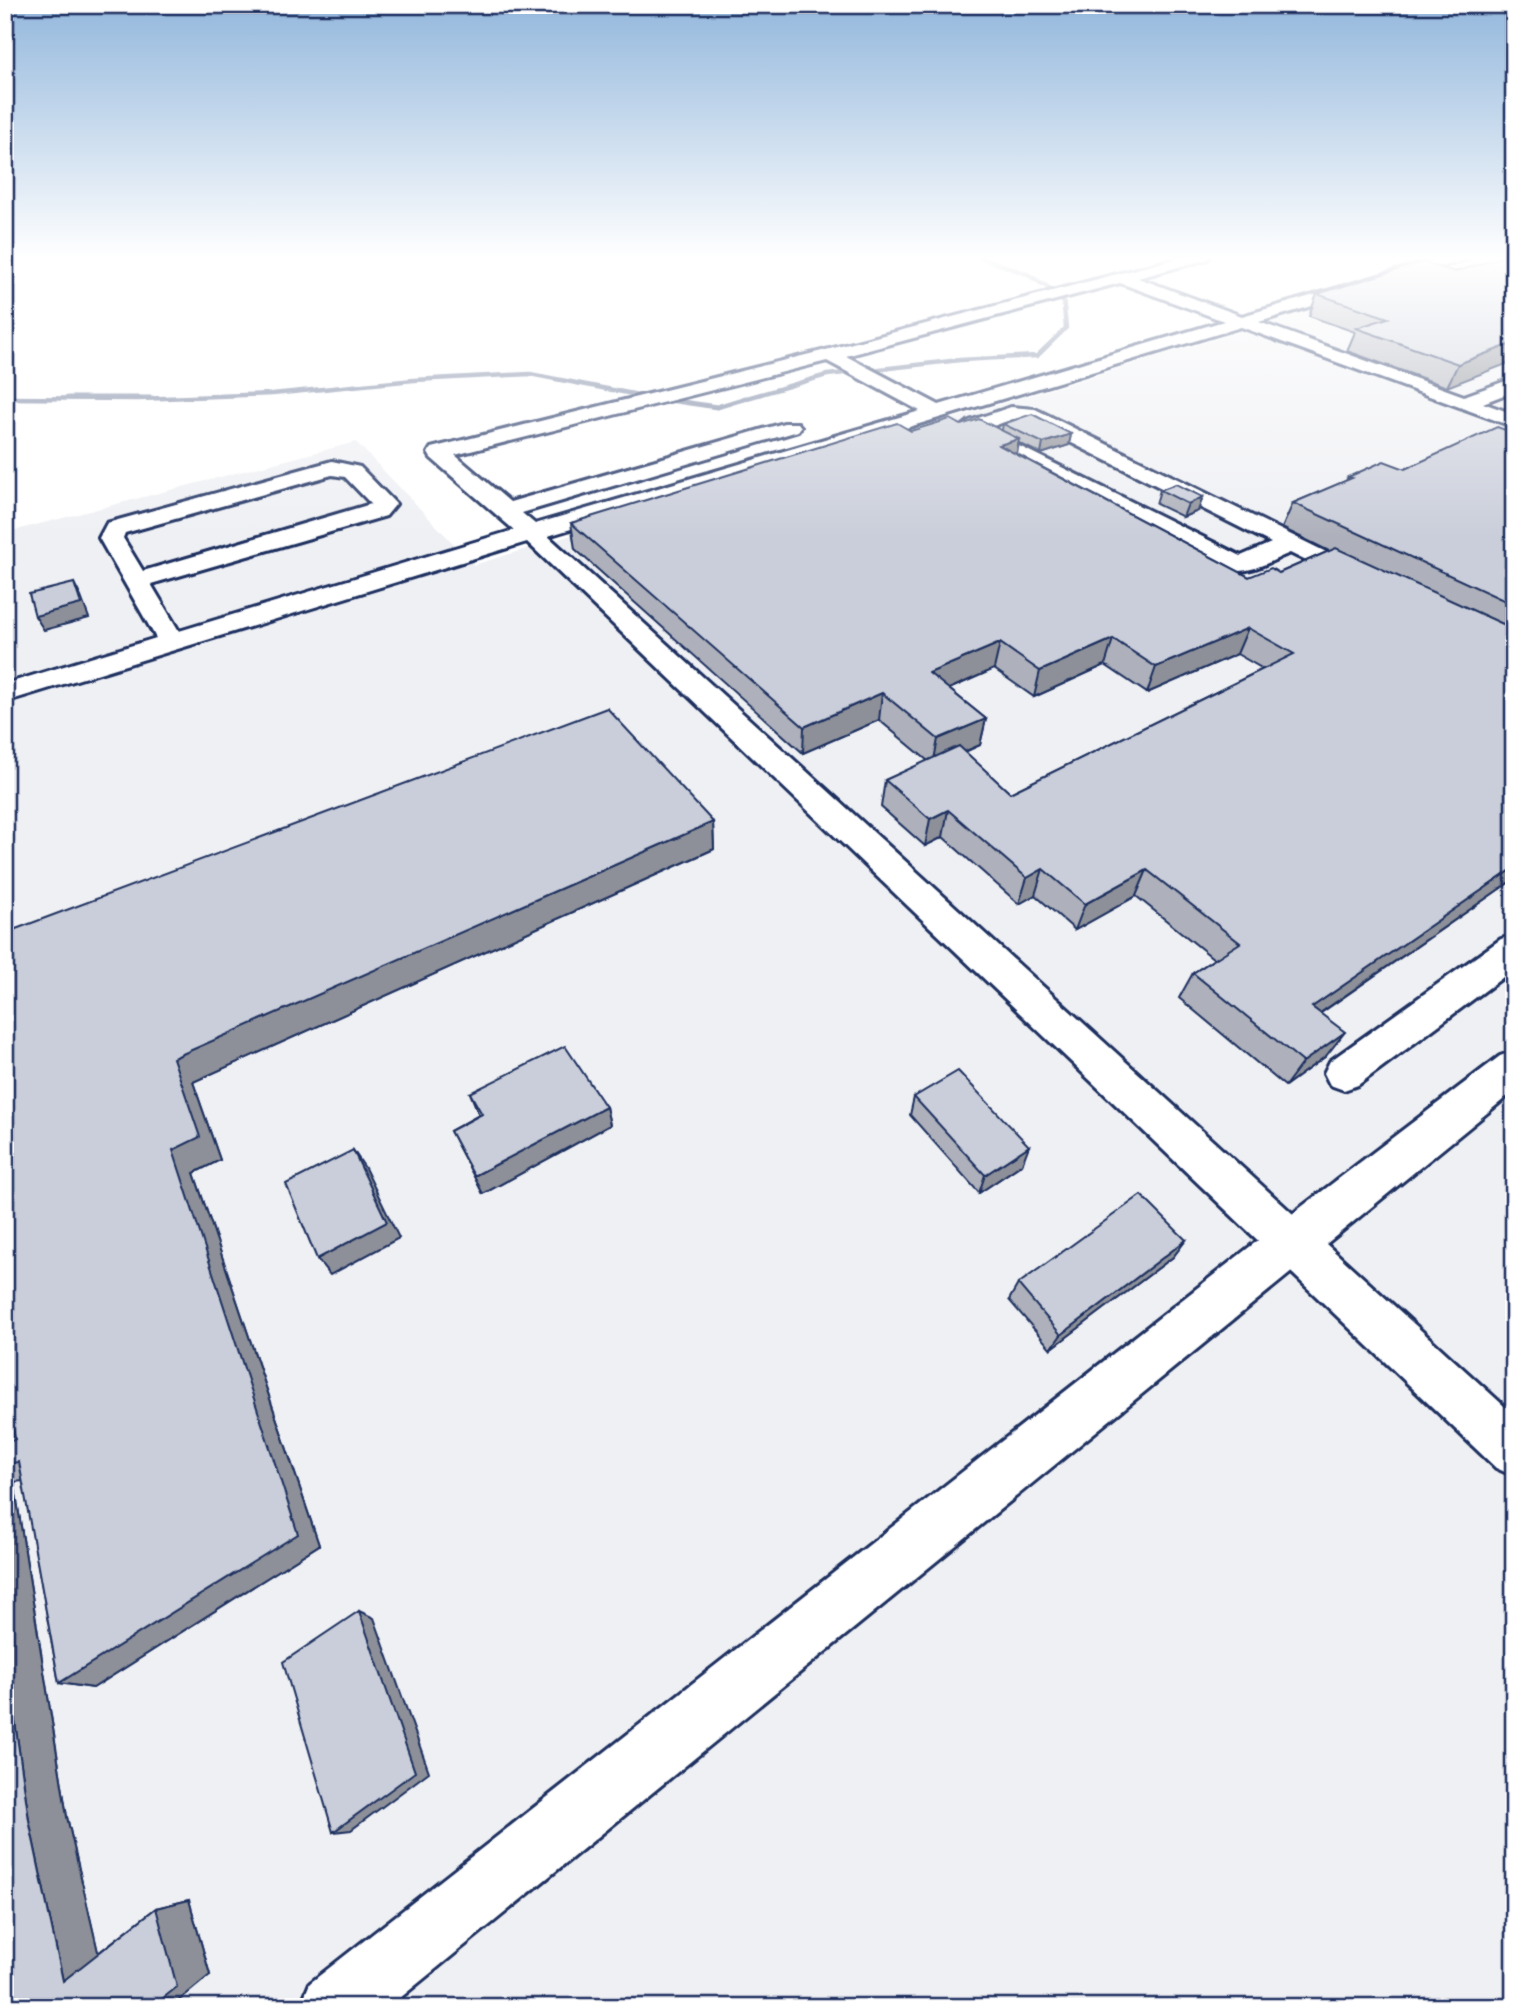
<svg xmlns="http://www.w3.org/2000/svg" width="1519" height="2012" font-family="Pangolin,sans-serif">
  <rect width="100%" height="100%" fill="#fff"/>
  <filter id="ink" filterUnits="userSpaceOnUse"><feTurbulence type="fractalNoise" baseFrequency=".0143" numOctaves="2"/><feDisplacementMap in="SourceGraphic" scale="14" xChannelSelector="R" yChannelSelector="G"/><feConvolveMatrix kernelMatrix="1 2 1 2 8 2 1 2 1" color-interpolation-filters="sRGB"/></filter>
  <g filter="url(#ink)">
    <path fill="#eff0f4" d="M1487,256H1514V2007H5V533L356,442L474,565Z"/>
    <g fill="none" stroke-linecap="round" stroke-linejoin="round">
      <g stroke="#77839f" stroke-width="4.5">
        <path d="M5,398L138,399L272,394L414,380L530,374L664,400"/>
        <path d="M740,400L827,375L960,360L1037,356L1066,328L1063,297L1027,274L977,256"/>
      </g>
      <g stroke="#77839f" stroke-width="5">
        <path d="M68,398H152"/>
        <path d="M655,398L717,407L746,398"/>
      </g>
      <g stroke="#1b2f5e" stroke-width="6">
        <g id="minor">
          <path d="M1186,256H1210L1208,259L1138,278L1242,316L1447,256H1469L1468,259L1259,322L1464,396L1514,378V391L1483,403L1514,414V427L1241,327L548,536L1514,1415V1476L1496,1468L527,542L5,702V684L156,638L99,538L107,523L332,461L360,467L396,504L386,516L151,584L179,631L514,530L431,458L428,453L431,448L822,351ZM1120,283L1224,321L939,405L846,356ZM827,361L920,411L535,524L522,513L798,431L801,427L798,423H784L510,502L455,455ZM332,475L345,477L371,504L143,571L123,538L125,533Z"/>
          <path d="M1011,407L1035,409L1373,575L1377,580L1373,585L1364,588L1355,585L1290,553C1272,560 1250,575 1231,570L962,433L959,429L969,421ZM1013,419H1024L1271,543L1241,556L985,429Z"/>
          <path d="M1514,935V969L1358,1085L1344,1090L1330,1085L1324,1073L1330,1061L1501,939Z"/>
        </g>
      </g>
      <g stroke="#1b2f5e" stroke-width="6">
        <path id="major" d="M1514,1051V1091L389,2007H300L310,1983L1275,1227L1500,1056Z"/>
      </g>
      <use href="#minor" fill="#fff" fill-rule="evenodd"/>
      <use href="#major" fill="#fff" fill-rule="evenodd"/>
    </g>
    <g fill="#aeb1bb" stroke="#1b2f5e" stroke-width="2" fill-rule="evenodd">
      <path d="M1514,256L1447,387L1347,351L1355,332L1309,316L1317,294L1455,272Z"/>
      <path d="M1003,424L1071,434L1069,445L1041,454L1019,443L1017,454L1249,577L1279,573L1329,551L1282,528L1293,503L1346,481L1348,477L1405,469L1514,433V879L1321,1013L1326,1056L1285,1086L1179,998L1193,973L1214,959L1136,896L1075,930L1035,895L1019,904L943,837L925,846L881,807L885,780L928,761L879,720L803,753L575,549L571,523L911,431L961,425L1002,430ZM1237,654L1263,669L1010,793L965,752L980,745L986,719L949,689L994,669L1034,697L1105,665L1147,693Z"/>
      <path d="M1176,484L1198,511L1183,517L1156,504L1160,490Z"/>
      <path d="M713,822L714,849L193,1082L220,1160L194,1173L319,1545L93,1688L59,1683L23,1481L14,1482L67,1817L98,1953L156,1908L189,1900L210,1975L5,2007V1445L15,1439L5,933Z"/>
      <path d="M470,1093L606,1107L610,1125L483,1194L450,1131L479,1115Z"/>
      <path d="M914,1097L1022,1164L979,1193L910,1115Z"/>
      <path d="M1186,1240L1173,1257L1051,1349L1009,1300L1018,1284Z"/>
    </g>
    <g fill="#8d9099" stroke="#1b2f5e" stroke-width="2">
      <path d="M1514,343V361L1447,387L1458,364Z"/>
      <path d="M1071,434L1069,445L1041,454L1043,443Z"/>
      <path d="M1019,439L1015,463L999,445Z"/>
      <path d="M1203,497L1198,511L1183,517L1188,504Z"/>
      <path d="M74,583L81,597L89,618L44,630L35,616Z"/>
      <path d="M1248,628L1237,654L1147,693L1156,667Z"/>
      <path d="M1113,639L1105,665L1034,697L1040,671Z"/>
      <path d="M1000,643L994,669L924,700L929,673Z"/>
      <path d="M882,693L879,720L803,753L804,727Z"/>
      <path d="M986,719L980,745L933,765L938,739Z"/>
      <path d="M948,810L943,837L925,846L930,819Z"/>
      <path d="M713,822L714,849L193,1082L220,1160L194,1173L319,1545L93,1688L59,1683L173,1150V1058Z"/>
      <path d="M1514,868V879L1294,1031L1312,1007Z"/>
      <path d="M1043,869L1035,895L1019,904L1027,878Z"/>
      <path d="M1147,870L1136,896L1075,930L1085,904Z"/>
      <path d="M1345,1032L1326,1056L1285,1086L1303,1062Z"/>
      <path d="M606,1107L610,1125L483,1194L474,1176Z"/>
      <path d="M1029,1146L1022,1164L979,1193L985,1175Z"/>
      <path d="M353,1150L365,1168L399,1238L330,1275L317,1259Z"/>
      <path d="M1186,1240L1173,1257L1051,1349L1061,1335Z"/>
      <path d="M5,1479L14,1482L67,1817L102,1969L63,1981L29,1820L5,1652Z"/>
      <path d="M359,1611L374,1618L429,1772L351,1830L333,1832Z"/>
      <path d="M189,1900L210,1975L171,2007H152L156,1908Z"/>
    </g>
    <g fill="#caceda" stroke="#1b2f5e" stroke-width="2">
      <path d="M1505,256H1514V343L1458,364L1356,328L1388,318L1317,294L1423,262L1455,272Z"/>
      <path d="M1032,414L1071,434L1043,443L1003,424Z"/>
      <path d="M950,419L961,425L979,419L1019,439L999,445L1249,577L1271,568L1279,573L1336,548L1514,629V868L1312,1007L1345,1032L1303,1062L1193,973L1240,943L1147,870L1085,904L1043,869L1027,878L948,810L930,819L885,780L959,746L1010,793L1294,654L1248,628L1156,667L1113,639L1040,671L1000,643L929,673L986,719L938,739L882,693L804,727L571,523L897,423L911,431Z"/>
      <path d="M1497,427L1514,433V605L1293,503L1352,478L1348,477L1384,461L1405,469Z"/>
      <path d="M1176,484L1203,497L1188,504L1160,490Z"/>
      <path d="M74,583L81,604L35,616L29,594Z"/>
      <path d="M607,708L713,822L173,1058L200,1137L173,1150L298,1534L59,1683L19,1462L5,1464V1445L15,1439L5,1383V933Z"/>
      <path d="M565,1046L606,1107L474,1176L450,1131L482,1114L470,1093Z"/>
      <path d="M958,1071L1029,1146L985,1175L914,1097Z"/>
      <path d="M353,1150L387,1222L317,1259L286,1184Z"/>
      <path d="M1141,1195L1186,1240L1061,1335L1018,1284Z"/>
      <path d="M359,1611L415,1772L333,1832L283,1662Z"/>
      <path d="M5,1652L29,1820L63,1981L156,1908L177,1987L152,2007H5Z"/>
    </g>
  </g>
  <linearGradient id="sky" x2="0" y2="1"><stop stop-color="#93b7dc"/><stop offset="0.48" stop-color="#fff"/><stop offset="1" stop-color="#fff" stop-opacity="0"/></linearGradient>
  <rect width="1519" height="537" fill="url(#sky)"/>
  <rect width="1519" height="2012" fill="none" stroke="#fff" stroke-width="28"/>
  <rect x="14" y="14" width="1491" height="1984" fill="none" stroke="#1b2f5e" stroke-width="2.5" filter="url(#ink)"/>
</svg>
